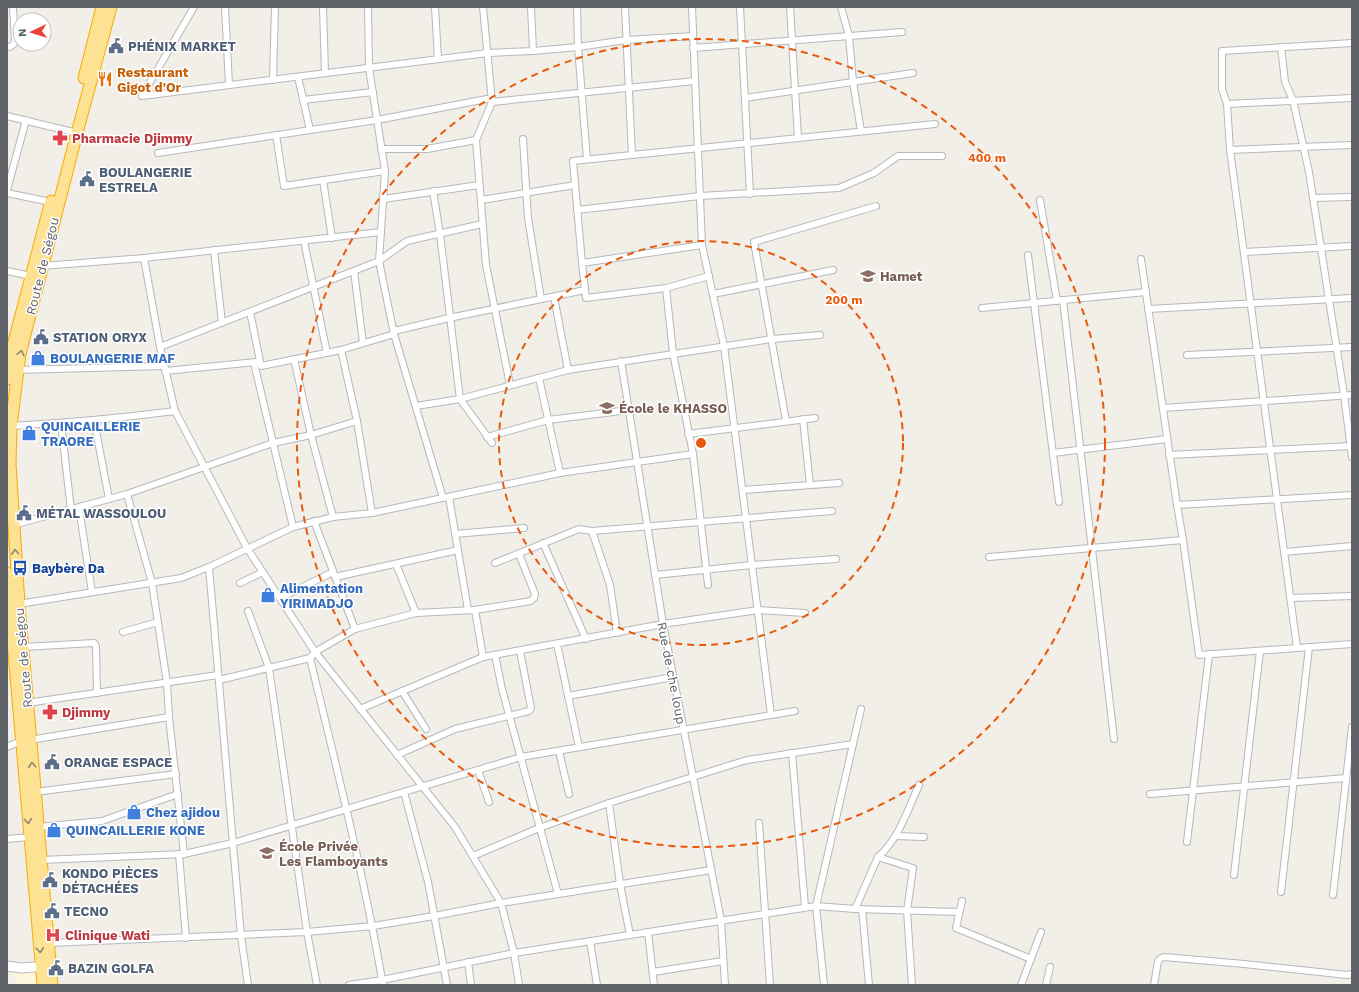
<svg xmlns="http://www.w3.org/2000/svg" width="1359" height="992" font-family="'Work Sans',sans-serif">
  <rect width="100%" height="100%" fill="#f1efe8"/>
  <path fill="#fef7e0" d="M40,969L39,985H18L12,972Z"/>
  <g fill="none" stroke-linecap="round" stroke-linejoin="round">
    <g stroke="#b5b8bc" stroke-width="8">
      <g id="street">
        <path d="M225,7L229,85"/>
        <path d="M323,7L325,73"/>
        <path d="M368,7L369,68L385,171L379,261L394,334L443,498"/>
        <path d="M435,7L438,59"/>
        <path d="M483,7L492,102L476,140L486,265L510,385"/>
        <path d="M531,7L533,51"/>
        <path d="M577,7L578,47L587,159"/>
        <path d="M625,7L632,155"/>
        <path d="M692,7L702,245L724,346L771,715"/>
        <path d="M740,7L750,194"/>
        <path d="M790,7L798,138"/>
        <path d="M841,7L849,36L853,82L861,131"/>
        <path d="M7,47H10L15,43L13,7"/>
        <path d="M1281,47L1285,82L1293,100L1309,172L1344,395L1352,457"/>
        <path d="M693,48L902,32"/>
        <path d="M298,77L310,130"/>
        <path d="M273,80L275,7"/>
        <path d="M142,96L488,53L533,51L578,47L626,40L693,36"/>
        <path d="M142,96L194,7"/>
        <path d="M745,98L913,73"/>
        <path d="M303,100L373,92"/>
        <path d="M492,102L695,81"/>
        <path d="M1227,104L1352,98"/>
        <path d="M7,116L77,133"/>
        <path d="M276,135L284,186L385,171"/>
        <path d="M523,139L528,218L541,299"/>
        <path d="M381,149H427L476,140"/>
        <path d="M1230,150L1352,145"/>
        <path d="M158,153L377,120L492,98"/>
        <path d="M323,180L332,238"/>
        <path d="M7,190L26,120"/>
        <path d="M433,191L440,234L460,399L492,443"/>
        <path d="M7,193L51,202"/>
        <path d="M1313,198L1352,197"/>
        <path d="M383,199L479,185"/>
        <path d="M481,200L575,185"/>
        <path d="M1040,200L1057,301"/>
        <path d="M577,210L700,196L839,188L874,173L898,156H942"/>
        <path d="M304,241L327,353"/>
        <path d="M214,250L222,323"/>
        <path d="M1244,252L1352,246"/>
        <path d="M1028,255L1059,502"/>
        <path d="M144,258L160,347L175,411L247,548L315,652L455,827L501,903L514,953L519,985"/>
        <path d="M1141,259L1177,505L1183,540L1199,655L1352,644"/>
        <path d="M582,263L702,245"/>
        <path d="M42,266L144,258L381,232"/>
        <path d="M7,271L31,276"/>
        <path d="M354,271L363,343"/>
        <path d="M709,276L666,288L586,298L582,263L573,161L935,124"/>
        <path d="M666,288L673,353L693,454L708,585"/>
        <path d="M713,294L833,270"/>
        <path d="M554,297L568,370"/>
        <path d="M1063,300L1114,739"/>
        <path d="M982,308L1146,292"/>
        <path d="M1148,309L1352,298"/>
        <path d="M250,312L261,366L341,350L394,334"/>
        <path d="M394,331L449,318L585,290"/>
        <path d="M160,347L379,261L407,241L482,224"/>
        <path d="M341,350L357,421L372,513"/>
        <path d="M1187,355L1352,347"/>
        <path d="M294,359L311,435L333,517"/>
        <path d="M621,361L663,624L721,920L725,985"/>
        <path d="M254,363L293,527"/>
        <path d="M17,370L164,366"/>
        <path d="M165,371L257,362"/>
        <path d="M539,378L560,473"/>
        <path d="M416,406L460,399L568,370L772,339L820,335"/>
        <path d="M1163,408L1352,395"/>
        <path d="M803,419L810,485"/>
        <path d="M94,420L109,499"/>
        <path d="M786,421L754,242L876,206"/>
        <path d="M61,423L71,510"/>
        <path d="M11,426C66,423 121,418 175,411"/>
        <path d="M688,434L815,418"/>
        <path d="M487,437L548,420L629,410"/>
        <path d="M1053,453L1167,439"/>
        <path d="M1169,455L1352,446"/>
        <path d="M743,490L839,483"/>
        <path d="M127,494L152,583L167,683L169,717L184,854"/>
        <path d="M449,497L468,610"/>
        <path d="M1177,505L1352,495"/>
        <path d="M79,508L92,592"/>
        <path d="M314,521L355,629"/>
        <path d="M13,525L127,494L273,443L311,435L357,421"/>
        <path d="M592,531L610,585L617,633"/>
        <path d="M455,534L524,528"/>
        <path d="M543,543L586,639"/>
        <path d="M1284,552L1352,546"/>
        <path d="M989,557L1183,540"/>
        <path d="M495,563L579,529L592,531L832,511"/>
        <path d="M396,564L416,613"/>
        <path d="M209,567L241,936L248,985"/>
        <path d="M655,575L752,565L836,559"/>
        <path d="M335,577L458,550"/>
        <path d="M240,583L263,572"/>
        <path d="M280,598L333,572"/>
        <path d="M1291,598L1352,596"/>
        <path d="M19,604L181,578L209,567L293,527L333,517L372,513L560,473L693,454"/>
        <path d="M475,610L483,657"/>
        <path d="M248,611L269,668L307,932L317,985"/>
        <path d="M123,632L158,622"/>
        <path d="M557,644L579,747"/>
        <path d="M23,647L94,643L96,646L97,693"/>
        <path d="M1297,648L1230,150L1227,104L1222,89V51L1352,43"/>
        <path d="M495,655L502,689L558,894"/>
        <path d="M310,658C336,766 364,875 383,985"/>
        <path d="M219,680L310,658L315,652L355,629L416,613L475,610L531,601L534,598L535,594L519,554"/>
        <path d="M402,691L426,729"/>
        <path d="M568,696L673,677"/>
        <path d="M27,703L218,675"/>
        <path d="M360,709L483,657L663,624L758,610L805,613"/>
        <path d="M30,740L169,717"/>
        <path d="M7,747L21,741"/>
        <path d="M559,751L569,794"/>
        <path d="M792,753L805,907"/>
        <path d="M397,755L455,729L529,711L531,708L520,651"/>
        <path d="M478,770L489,802"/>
        <path d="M35,792L176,774"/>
        <path d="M404,792L428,882L447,985"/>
        <path d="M1150,794L1346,778"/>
        <path d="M609,803L620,884L630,935"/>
        <path d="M759,823L770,985"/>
        <path d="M38,827L102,821L178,794"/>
        <path d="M896,836L924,837"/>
        <path d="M7,839L30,837"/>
        <path d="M1187,842L1209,654"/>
        <path d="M179,854L186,938"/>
        <path d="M473,856L539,828L609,803L747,760L853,744"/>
        <path d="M878,857L913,868L907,911L912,985"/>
        <path d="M41,860L184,854L233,843L521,757L795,711"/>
        <path d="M1234,875L1260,651"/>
        <path d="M1281,892L1309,647"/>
        <path d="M1333,895L1352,727"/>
        <path d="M962,901L956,928L1031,959"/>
        <path d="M855,909L878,857C899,839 908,809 919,785"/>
        <path d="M862,909L869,985"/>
        <path d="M648,932L654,985"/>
        <path d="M590,941L597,985"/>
        <path d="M49,943L307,932L373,926L434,916L501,903L711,870"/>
        <path d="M468,962L471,985"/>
        <path d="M653,972L723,961"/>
        <path d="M349,985L382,980L514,953L816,906L855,909L959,912"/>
        <path d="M824,985L816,906L861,709"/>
        <path d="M1021,985L1041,932"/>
        <path d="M1046,985L1050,967"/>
        <path d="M1154,985L1158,961L1161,958L1164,957L1244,964L1347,975L1352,974"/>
      </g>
    </g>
    <g stroke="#b6babf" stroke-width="11">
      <path id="secondary" d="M7,966L21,968L47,966"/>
    </g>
    <g stroke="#f9ab00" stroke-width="13">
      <g id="highway">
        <path d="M84,78L102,7"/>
        <path d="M7,379L11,353L51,201"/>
        <path d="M7,573L43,985"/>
        <path d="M52,985L19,604L10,464L11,426L20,354L77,133L111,7"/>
      </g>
    </g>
    <use href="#street" stroke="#fff" stroke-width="6"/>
    <use href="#secondary" stroke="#fff" stroke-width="9"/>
    <use href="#highway" stroke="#fde293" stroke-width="11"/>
  </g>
  <defs><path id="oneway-chevron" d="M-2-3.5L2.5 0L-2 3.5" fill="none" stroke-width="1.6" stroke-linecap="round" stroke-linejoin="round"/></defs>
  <g stroke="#8e8975">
    <use href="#oneway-chevron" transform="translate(21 353) rotate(-77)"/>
    <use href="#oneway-chevron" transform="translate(15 552) rotate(-94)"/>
    <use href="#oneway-chevron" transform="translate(32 765) rotate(-95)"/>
    <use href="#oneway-chevron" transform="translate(28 821) rotate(85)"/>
    <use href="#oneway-chevron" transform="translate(40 950) rotate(85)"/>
  </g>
  <g fill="none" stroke="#e8590c" stroke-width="2" stroke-dasharray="7 5">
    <circle cx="701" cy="443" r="202"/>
    <circle cx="701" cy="443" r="404"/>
  </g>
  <defs>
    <g id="civic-bare" transform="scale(1.2)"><path d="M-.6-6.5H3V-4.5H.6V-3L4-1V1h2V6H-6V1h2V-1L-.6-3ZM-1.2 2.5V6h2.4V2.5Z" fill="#5c6f8a" stroke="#fff" stroke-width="2.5" paint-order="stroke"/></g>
    <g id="restaurant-bare" transform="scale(1.2)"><path d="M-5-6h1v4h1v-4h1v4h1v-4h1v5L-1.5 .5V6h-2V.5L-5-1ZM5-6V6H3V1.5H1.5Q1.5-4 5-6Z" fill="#e8710a" stroke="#fff" stroke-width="2.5" paint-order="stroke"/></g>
    <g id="pharmacy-bare" transform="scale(1.2)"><path d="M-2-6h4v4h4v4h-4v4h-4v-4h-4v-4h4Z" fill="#e0444e" stroke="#fff" stroke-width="2.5" paint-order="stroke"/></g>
    <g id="school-bare" transform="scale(1.2)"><path d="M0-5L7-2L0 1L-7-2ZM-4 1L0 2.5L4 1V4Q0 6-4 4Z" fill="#8d6e63" stroke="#fff" stroke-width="2.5" paint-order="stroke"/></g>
    <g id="shop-bare" transform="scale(1.2)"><path d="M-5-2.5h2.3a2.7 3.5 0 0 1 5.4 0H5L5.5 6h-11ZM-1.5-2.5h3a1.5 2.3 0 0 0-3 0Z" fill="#3f7fe0" stroke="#fff" stroke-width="2.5" paint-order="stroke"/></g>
    <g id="bus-bare" transform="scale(1.2)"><path d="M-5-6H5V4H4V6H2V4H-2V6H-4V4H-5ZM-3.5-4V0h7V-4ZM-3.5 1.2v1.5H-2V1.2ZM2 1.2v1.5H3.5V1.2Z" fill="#1a4fb4" stroke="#fff" stroke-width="2.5" paint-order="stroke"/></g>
    <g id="hospital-bare" transform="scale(1.2)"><path d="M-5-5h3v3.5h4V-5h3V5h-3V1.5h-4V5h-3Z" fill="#e0444e" stroke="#fff" stroke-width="2.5" paint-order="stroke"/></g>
  </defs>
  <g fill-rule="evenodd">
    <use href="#civic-bare" x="116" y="46"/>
    <use href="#restaurant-bare" x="105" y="79"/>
    <use href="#pharmacy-bare" x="60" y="138"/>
    <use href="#civic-bare" x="87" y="179"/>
    <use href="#school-bare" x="868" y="276"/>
    <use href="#civic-bare" x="41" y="337"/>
    <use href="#shop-bare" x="38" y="358"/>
    <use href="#school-bare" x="607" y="408"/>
    <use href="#shop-bare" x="29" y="433"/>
    <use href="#civic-bare" x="24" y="513"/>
    <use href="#bus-bare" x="20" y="568"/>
    <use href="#shop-bare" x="268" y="595"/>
    <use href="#pharmacy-bare" x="50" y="712"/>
    <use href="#civic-bare" x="52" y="762"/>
    <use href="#shop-bare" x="134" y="812"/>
    <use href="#shop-bare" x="54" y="830"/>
    <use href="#school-bare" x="267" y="853"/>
    <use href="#civic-bare" x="50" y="880"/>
    <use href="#civic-bare" x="52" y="911"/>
    <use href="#hospital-bare" x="53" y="935"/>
    <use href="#civic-bare" x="56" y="968"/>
  </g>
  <g text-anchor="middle" stroke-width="3" stroke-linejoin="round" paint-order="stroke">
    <g font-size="13" font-weight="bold" fill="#4e5e75" stroke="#fff" text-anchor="start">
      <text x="128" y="51">PHÉNIX MARKET</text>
      <text x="99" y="177">BOULANGERIE<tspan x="99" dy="15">ESTRELA</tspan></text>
      <text x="53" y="342">STATION ORYX</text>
      <text x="36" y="518">MÉTAL WASSOULOU</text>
      <text x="64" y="767">ORANGE ESPACE</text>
      <text x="62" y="878">KONDO PIÈCES<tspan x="62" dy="15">DÉTACHÉES</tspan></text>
      <text x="64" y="916">TECNO</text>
      <text x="68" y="973">BAZIN GOLFA</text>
    </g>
    <g font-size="13" font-weight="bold" fill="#c56008" stroke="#fff" text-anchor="start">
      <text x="117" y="77">Restaurant<tspan x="117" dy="15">Gigot d'Or</tspan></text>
    </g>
    <g font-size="13" font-weight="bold" fill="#be3a42" stroke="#fff" text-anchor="start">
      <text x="72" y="143">Pharmacie Djimmy</text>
      <text x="62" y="717">Djimmy</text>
      <text x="65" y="940">Clinique Wati</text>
    </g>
    <g font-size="13" fill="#5f6368" stroke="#fff">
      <text transform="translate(42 266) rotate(-76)" y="5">Route de Ségou</text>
      <text transform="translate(23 658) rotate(-95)" y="5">Route de Ségou</text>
      <text transform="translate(672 673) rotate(79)" y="5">Rue de che loup</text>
    </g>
    <g font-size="13" font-weight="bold" fill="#785e54" stroke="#fff" text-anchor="start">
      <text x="880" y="281">Hamet</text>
      <text x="619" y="413">École le KHASSO</text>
      <text x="279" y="851">École Privée<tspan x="279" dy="15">Les Flamboyants</tspan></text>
    </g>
    <g font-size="13" font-weight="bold" fill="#366cbe" stroke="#fff" text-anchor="start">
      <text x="50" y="363">BOULANGERIE MAF</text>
      <text x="41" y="431">QUINCAILLERIE<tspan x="41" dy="15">TRAORE</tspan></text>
      <text x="280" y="593">Alimentation<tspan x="280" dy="15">YIRIMADJO</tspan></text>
      <text x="146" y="817">Chez ajidou</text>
      <text x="66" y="835">QUINCAILLERIE KONE</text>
    </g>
    <g font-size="13" font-weight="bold" fill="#164399" stroke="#fff" text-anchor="start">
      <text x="32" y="573">Baybère Da</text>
    </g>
  </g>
  <circle cx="701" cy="443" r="6" fill="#e8590c" stroke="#fff" stroke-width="2"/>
  <g font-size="12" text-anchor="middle" font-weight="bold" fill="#e8590c" stroke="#fff" stroke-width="3" stroke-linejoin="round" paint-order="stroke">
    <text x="987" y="162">400 m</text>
    <text x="844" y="304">200 m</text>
  </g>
  <rect width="1359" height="992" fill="none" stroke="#5f6368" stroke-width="16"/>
  <g transform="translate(32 32) rotate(266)"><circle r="19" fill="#ffffff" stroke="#bfc1c3"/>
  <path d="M0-3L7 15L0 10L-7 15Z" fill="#ea4335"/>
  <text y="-6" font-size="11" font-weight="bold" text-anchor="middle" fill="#5f6368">N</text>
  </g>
</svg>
